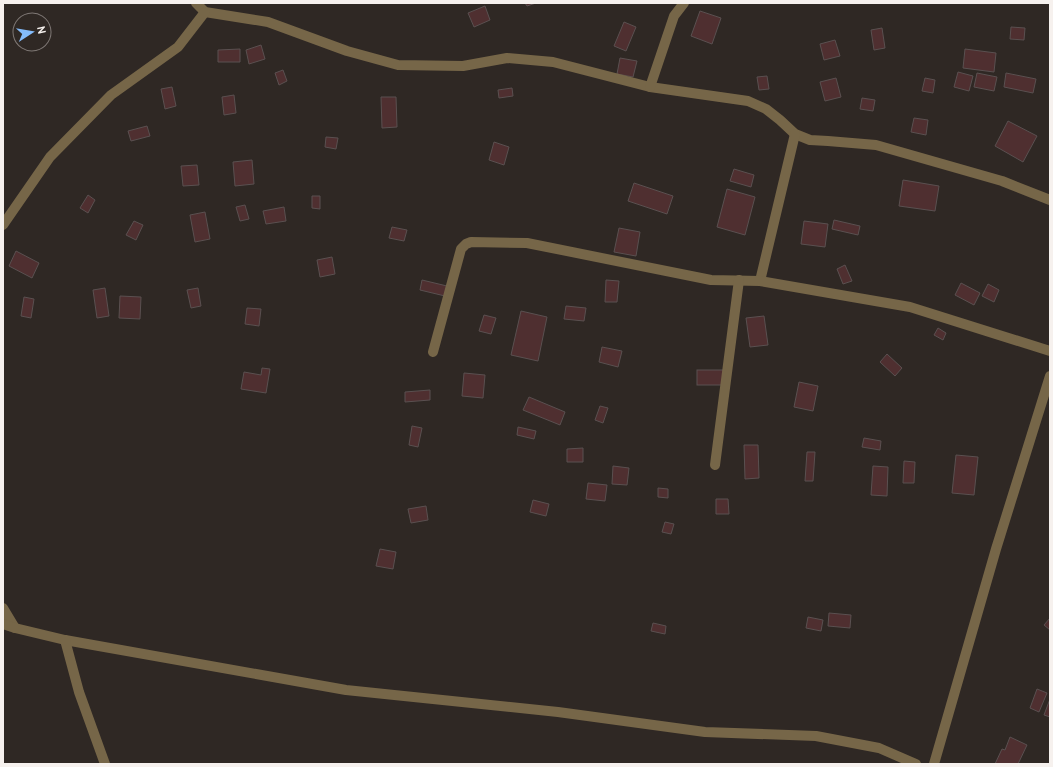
<svg xmlns="http://www.w3.org/2000/svg" width="1053" height="767" font-family="'PT Sans',sans-serif">
  <rect width="100%" height="100%" fill="#2f2824"/>
  <g fill="#4f2f30" stroke="#5a5050">
    <path d="M525,3H536L527,6Z"/>
    <path d="M485,6L490,20L474,27L468,13Z"/>
    <path d="M700,11L721,18L712,44L691,36Z"/>
    <path d="M624,22L636,27L626,51L614,46Z"/>
    <path d="M1011,27L1025,28L1024,40L1010,39Z"/>
    <path d="M882,28L885,48L874,50L871,30Z"/>
    <path d="M835,40L840,56L824,60L820,44Z"/>
    <path d="M261,45L265,59L249,64L246,50Z"/>
    <path d="M240,49V62H218V50Z"/>
    <path d="M965,49L996,53L994,72L963,68Z"/>
    <path d="M620,58L637,61L633,77L617,74Z"/>
    <path d="M283,70L287,81L279,85L275,73Z"/>
    <path d="M958,72L973,76L969,91L954,87Z"/>
    <path d="M977,73L997,77L994,91L974,87Z"/>
    <path d="M1006,73L1036,79L1033,93L1004,87Z"/>
    <path d="M767,76L769,89L759,90L757,77Z"/>
    <path d="M836,78L841,97L825,101L820,82Z"/>
    <path d="M925,78L935,80L933,93L922,91Z"/>
    <path d="M172,87L176,106L165,109L161,89Z"/>
    <path d="M512,88L513,96L499,98L498,90Z"/>
    <path d="M234,95L236,113L224,115L222,97Z"/>
    <path d="M381,97H396L397,127L382,128Z"/>
    <path d="M862,98L875,100L873,111L860,109Z"/>
    <path d="M914,118L928,120L926,135L911,132Z"/>
    <path d="M1008,121L1037,136L1023,162L995,146Z"/>
    <path d="M147,126L150,136L131,141L128,131Z"/>
    <path d="M326,137L338,138L336,149L325,147Z"/>
    <path d="M494,142L509,147L504,165L489,160Z"/>
    <path d="M252,160L254,184L235,186L233,162Z"/>
    <path d="M197,165L199,185L183,186L181,166Z"/>
    <path d="M734,169L754,175L751,187L730,181Z"/>
    <path d="M903,180L939,186L935,211L899,206Z"/>
    <path d="M634,183L673,196L667,214L628,201Z"/>
    <path d="M727,189L755,197L745,235L717,227Z"/>
    <path d="M88,195L95,200L88,213L80,208Z"/>
    <path d="M312,196H320V209L312,208Z"/>
    <path d="M245,205L249,219L240,221L236,207Z"/>
    <path d="M284,207L286,221L266,224L263,211Z"/>
    <path d="M205,212L210,239L195,242L190,215Z"/>
    <path d="M834,220L860,226L858,235L832,229Z"/>
    <path d="M134,221L143,225L136,240L126,235Z"/>
    <path d="M804,221L828,224L825,247L801,244Z"/>
    <path d="M392,227L407,230L404,241L389,238Z"/>
    <path d="M619,228L640,232L636,256L614,252Z"/>
    <path d="M16,251L39,263L32,278L9,266Z"/>
    <path d="M332,257L335,274L320,277L317,260Z"/>
    <path d="M845,265L852,281L843,284L837,269Z"/>
    <path d="M422,280L447,286L445,296L420,290Z"/>
    <path d="M606,280L619,281L617,302H605Z"/>
    <path d="M961,283L980,293L974,305L955,295Z"/>
    <path d="M988,284L999,290L994,302L982,296Z"/>
    <path d="M105,288L109,316L97,318L93,290Z"/>
    <path d="M198,288L201,306L191,308L187,290Z"/>
    <path d="M120,296L141,297L140,319L119,318Z"/>
    <path d="M24,297L34,299L31,318L21,316Z"/>
    <path d="M566,306L586,308L584,321L564,319Z"/>
    <path d="M247,308L261,309L259,326L245,324Z"/>
    <path d="M521,311L547,317L538,361L511,355Z"/>
    <path d="M484,315L496,318L491,334L479,331Z"/>
    <path d="M764,316L768,345L750,347L746,318Z"/>
    <path d="M938,328L946,333L943,340L934,335Z"/>
    <path d="M602,347L622,351L618,367L599,362Z"/>
    <path d="M887,354L902,368L895,376L880,362Z"/>
    <path d="M262,368L270,369L266,393L241,389L244,372L261,375Z"/>
    <rect x="697" y="370" width="26" height="15"/>
    <path d="M464,373L485,375L483,398L462,396Z"/>
    <path d="M799,382L818,386L813,411L794,407Z"/>
    <path d="M430,390V400L405,402V392Z"/>
    <path d="M529,397L565,412L560,425L523,410Z"/>
    <path d="M600,406L608,408L603,423L595,420Z"/>
    <path d="M412,426L422,428L418,447L409,445Z"/>
    <path d="M518,427L536,431L534,439L517,435Z"/>
    <path d="M864,438L881,441L880,450L862,447Z"/>
    <path d="M744,445H758L759,478L745,479Z"/>
    <path d="M583,448V462H567V449Z"/>
    <path d="M807,452H815L813,481H805Z"/>
    <path d="M956,455L978,457L974,495L952,493Z"/>
    <path d="M904,461L915,462L914,483H903Z"/>
    <path d="M613,466L629,468L627,485L612,484Z"/>
    <path d="M873,466L888,467L887,496L871,495Z"/>
    <path d="M588,483L607,485L605,501L586,499Z"/>
    <path d="M658,488L668,489V498L658,497Z"/>
    <path d="M716,499H728L729,514H716Z"/>
    <path d="M533,500L549,504L546,516L530,512Z"/>
    <path d="M426,506L428,520L411,523L408,509Z"/>
    <path d="M665,522L674,524L671,534L662,532Z"/>
    <path d="M380,549L396,552L393,569L376,566Z"/>
    <path d="M829,613L851,615L850,628L828,626Z"/>
    <path d="M808,617L823,620L821,631L806,628Z"/>
    <path d="M1050,618V630L1044,625Z"/>
    <path d="M653,623L666,626L665,634L651,631Z"/>
    <path d="M1037,689L1047,693L1039,712L1030,708Z"/>
    <path d="M1050,699V717L1044,715Z"/>
    <path d="M1010,737L1027,745L1018,764H995L1002,749L1005,750Z"/>
  </g>
  <g fill="none" stroke-linecap="round" stroke-linejoin="round">
    <g stroke="#766648" stroke-width="10">
      <path d="M196,3L205,12L268,22L347,51L398,65L463,66L507,58L553,62L650,87L748,101L766,109L780,120L795,134L810,140L828,141L876,145L1002,181L1050,200"/>
      <path d="M650,87L674,16L684,3"/>
      <path d="M3,225L50,157L111,95L178,47L205,12"/>
      <path d="M760,281L795,134"/>
      <path d="M433,352L461,249L466,244L471,242L527,243L711,280L760,281L910,307L1050,351"/>
      <path d="M715,465L739,280"/>
      <path d="M3,608L15,628"/>
      <path d="M3,624L15,628L65,640L346,690L558,712L705,732L816,736L879,748L916,764"/>
      <path d="M65,640L79,692L105,764"/>
      <path d="M934,764L996,549L1050,376"/>
    </g>
  </g>
  <rect width="1053" height="767" fill="none" stroke="#f6f1ee" stroke-width="8"/>
  <g transform="translate(32 32) rotate(78)"><circle r="19" fill="#2f2824" stroke="#7f7875"/>
  <path d="M0-3L7 15L0 10L-7 15Z" fill="#84bcfb"/>
  <text y="-6" font-size="11" font-weight="bold" text-anchor="middle" fill="#f6f1ee">N</text>
  </g>
</svg>
